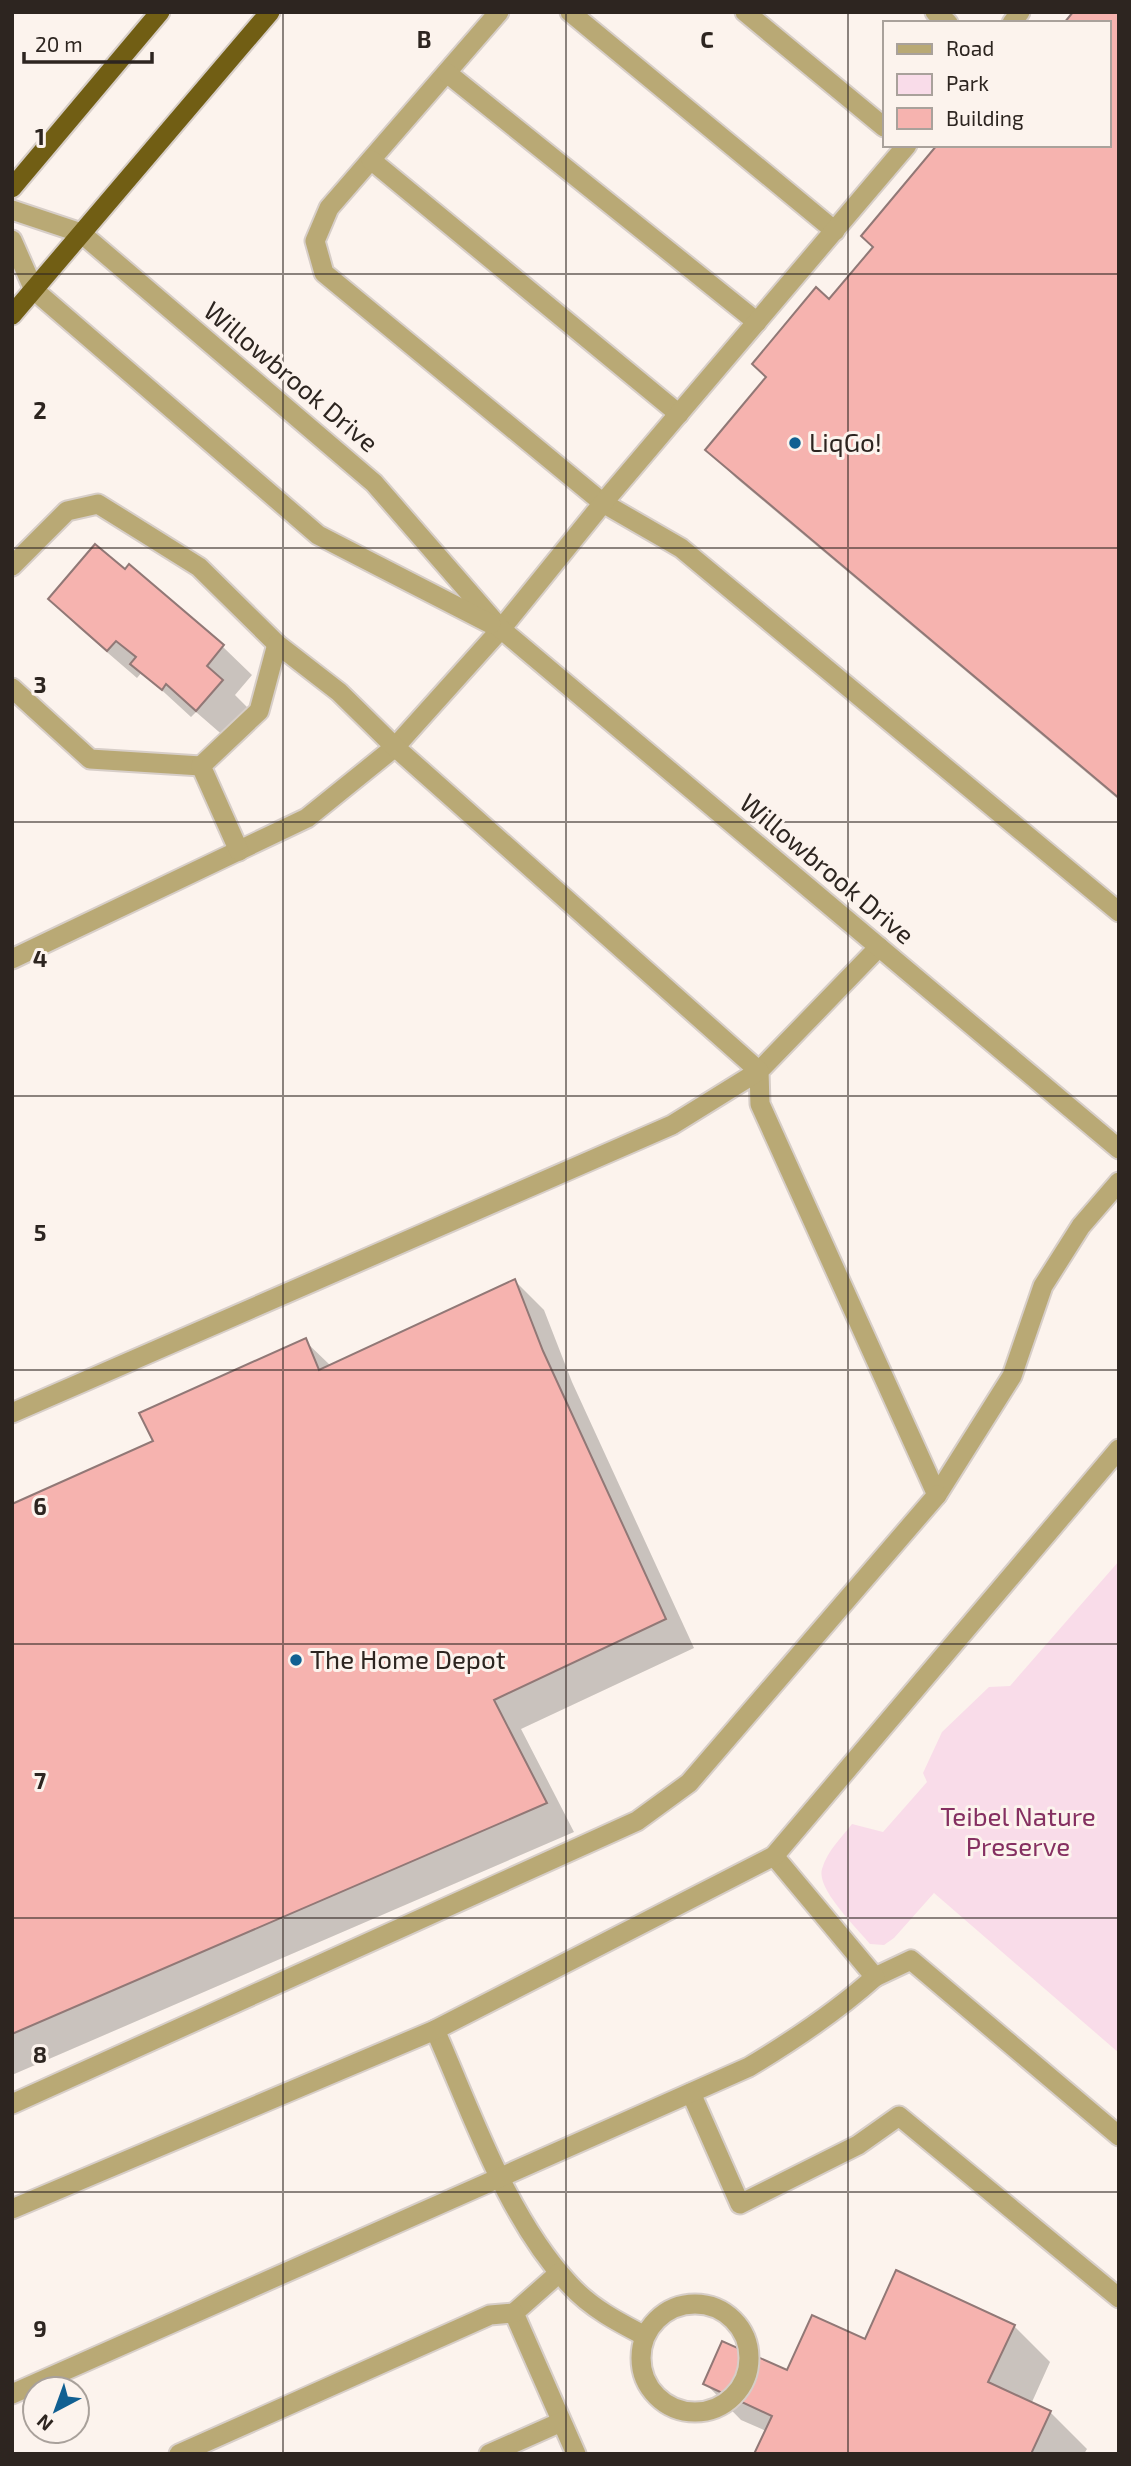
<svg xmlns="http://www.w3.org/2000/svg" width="1131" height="2466" font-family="'Exo 2',sans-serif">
  <rect width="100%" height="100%" fill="#fcf3ed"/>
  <path fill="#f9dce9" d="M1119,1561V2053L934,1893L894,1938L884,1945L870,1944C857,1928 816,1889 822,1869C827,1851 842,1837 852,1824L883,1832L927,1782L923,1773L942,1732L989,1687L1010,1686Z"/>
  <g fill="#0003">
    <path d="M1119,12V800L736,478L707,449L830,302L1108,145Z"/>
    <path d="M130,566L223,647L252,675L235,695L250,710L226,738L196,712L191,717L142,672L137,678L79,628L50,599L125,572Z"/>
    <path d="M515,1281L544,1310L572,1382L694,1648L521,1729L574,1832L12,2075V1506L155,1442L305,1341L331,1366Z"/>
    <path d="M1014,2326L1050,2362L1032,2402L1050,2412L1087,2449L1084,2454H756L766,2431L741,2420L705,2383L788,2373L865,2341Z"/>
  </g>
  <g fill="#f6b3af" stroke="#917876" stroke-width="2">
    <path d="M1073,12H1119V798L705,450L766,377L752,364L816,287L829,299L873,247L861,236L937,145H1108V23H1064Z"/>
    <path d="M95,544L125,569L129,564L224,645L207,666L223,680L196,711L166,684L162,690L130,664L136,657L116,641L107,651L48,599Z"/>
    <path d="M515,1279L543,1351L666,1619L494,1700L547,1803L12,2034V1504L153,1441L139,1413L306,1338L319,1370Z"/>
    <path d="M896,2270L1015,2325L988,2382L1051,2411L1031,2454H754L772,2416L703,2384L722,2341L787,2370L812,2315L865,2339Z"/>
  </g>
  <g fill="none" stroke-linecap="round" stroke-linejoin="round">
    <g stroke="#d7cec8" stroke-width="23">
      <g id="service">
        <path d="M499,12L329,208L315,241L324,273L603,503L681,548L1119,912"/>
        <path d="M570,12L835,231"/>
        <path d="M745,12L884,127"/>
        <path d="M935,12L948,23"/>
        <path d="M1012,23L1020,12"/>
        <path d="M447,73L757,322"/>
        <path d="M371,160L679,414"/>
        <path d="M12,566L67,511L98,504L199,567L277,644"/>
        <path d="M12,688L90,759L201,766"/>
        <path d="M879,947L759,1071L760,1104L937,1495L1012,1376L1043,1286L1081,1226L1119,1182"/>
        <path d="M12,959L307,818L395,747L501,629L603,503L907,145"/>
        <path d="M12,1413L672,1125L759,1071L395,747L339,692L277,644L259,711L201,766L239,851"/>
        <path d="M774,1856L875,1977L911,1960L1119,2136"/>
        <path d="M435,2030C472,2113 507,2218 570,2285C591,2308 618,2322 645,2336"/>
        <path d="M691,2093L740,2204L858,2145L899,2116L1119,2298"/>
        <path d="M12,2104L637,1821L689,1783L937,1495"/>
        <path d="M559,2273L514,2313L576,2454"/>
        <circle cx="695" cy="2358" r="54"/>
        <path d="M12,2394L749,2067C794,2040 836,2012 875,1977"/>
        <path d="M179,2454L490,2315L514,2313"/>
        <path d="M489,2454L561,2422"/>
      </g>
    </g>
    <g stroke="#d7cec8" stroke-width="23">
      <g id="minor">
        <path d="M12,210L81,233L374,483L501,629L1119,1149"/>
        <path d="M12,240L34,290L318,535L491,624"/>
      </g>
    </g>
    <g stroke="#d7cec8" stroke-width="23">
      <path id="tertiary" d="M12,2209L435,2030L774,1856L1119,1449"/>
    </g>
    <g stroke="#d7cec8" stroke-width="23">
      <g id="trunk">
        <path d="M12,188L160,12"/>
        <path d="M12,315L270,12"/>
      </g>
    </g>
    <use href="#service" stroke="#b9a975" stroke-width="19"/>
    <use href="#minor" stroke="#b9a975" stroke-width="19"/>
    <use href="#tertiary" stroke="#b9a975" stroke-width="19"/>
    <use href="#trunk" stroke="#715e14" stroke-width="19"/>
  </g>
  <path fill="none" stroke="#2d2520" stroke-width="2" stroke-opacity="0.55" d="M283,12V2454M566,12V2454M848,12V2454M12,274H1119M12,548H1119M12,822H1119M12,1096H1119M12,1370H1119M12,1644H1119M12,1918H1119M12,2192H1119"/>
  <g fill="#116092" stroke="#fcf3ed" stroke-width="2.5">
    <circle cx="795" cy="443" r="7"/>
    <circle cx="296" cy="1660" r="7"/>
  </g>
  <g text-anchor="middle" stroke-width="6" stroke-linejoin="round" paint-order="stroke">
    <g font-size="26" fill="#2d2520" stroke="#fcf3ed">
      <text transform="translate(291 377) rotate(40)" y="9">Willowbrook Drive</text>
      <text transform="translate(827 869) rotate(40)" y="9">Willowbrook Drive</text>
    </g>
    <g font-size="26" fill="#2d2520" stroke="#fcf3ed" text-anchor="start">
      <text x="809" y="452">LiqGo!</text>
      <text x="310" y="1669">The Home Depot</text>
    </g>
    <g font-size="26" fill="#853061" stroke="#fcf3ed">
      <text x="1018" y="1826">Teibel Nature<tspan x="1018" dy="30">Preserve</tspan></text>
    </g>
  </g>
  <g font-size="23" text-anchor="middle" font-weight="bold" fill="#2d2520" stroke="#fcf3ed" stroke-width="6" stroke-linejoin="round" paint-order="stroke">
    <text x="424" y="48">B</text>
    <text x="707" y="48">C</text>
    <text x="40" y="145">1</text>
    <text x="40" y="419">2</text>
    <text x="40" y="693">3</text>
    <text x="40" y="967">4</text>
    <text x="40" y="1241">5</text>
    <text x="40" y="1515">6</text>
    <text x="40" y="1789">7</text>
    <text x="40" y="2063">8</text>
    <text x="40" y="2337">9</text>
  </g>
  <rect width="1131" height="2466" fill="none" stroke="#2d2520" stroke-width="28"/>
  <rect x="883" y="21" width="228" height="126" fill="#fcf3ed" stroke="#a9a19b" stroke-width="2"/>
  <rect x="897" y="44" width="35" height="10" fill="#b9a975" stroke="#a9a19b" stroke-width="2"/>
  <text x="946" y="56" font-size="21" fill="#2d2520">Road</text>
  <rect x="897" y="74" width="35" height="21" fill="#f9dce9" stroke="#a9a19b" stroke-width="2"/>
  <text x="946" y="91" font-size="21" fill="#2d2520">Park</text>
  <rect x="897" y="108" width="35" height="21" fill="#f6b3af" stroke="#a9a19b" stroke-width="2"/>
  <text x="946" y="126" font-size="21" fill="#2d2520">Building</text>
  <g transform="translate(56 2410) rotate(221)"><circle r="33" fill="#fcf3ed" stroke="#a9a19b" stroke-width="2"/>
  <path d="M0-5L12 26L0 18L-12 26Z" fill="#116092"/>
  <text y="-10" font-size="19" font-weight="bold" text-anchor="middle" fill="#2d2520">N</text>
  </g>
  <path d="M24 52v10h128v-10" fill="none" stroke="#2d2520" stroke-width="3.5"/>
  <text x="35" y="52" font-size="21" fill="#2d2520" stroke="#fcf3ed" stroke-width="5" paint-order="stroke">20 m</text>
</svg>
